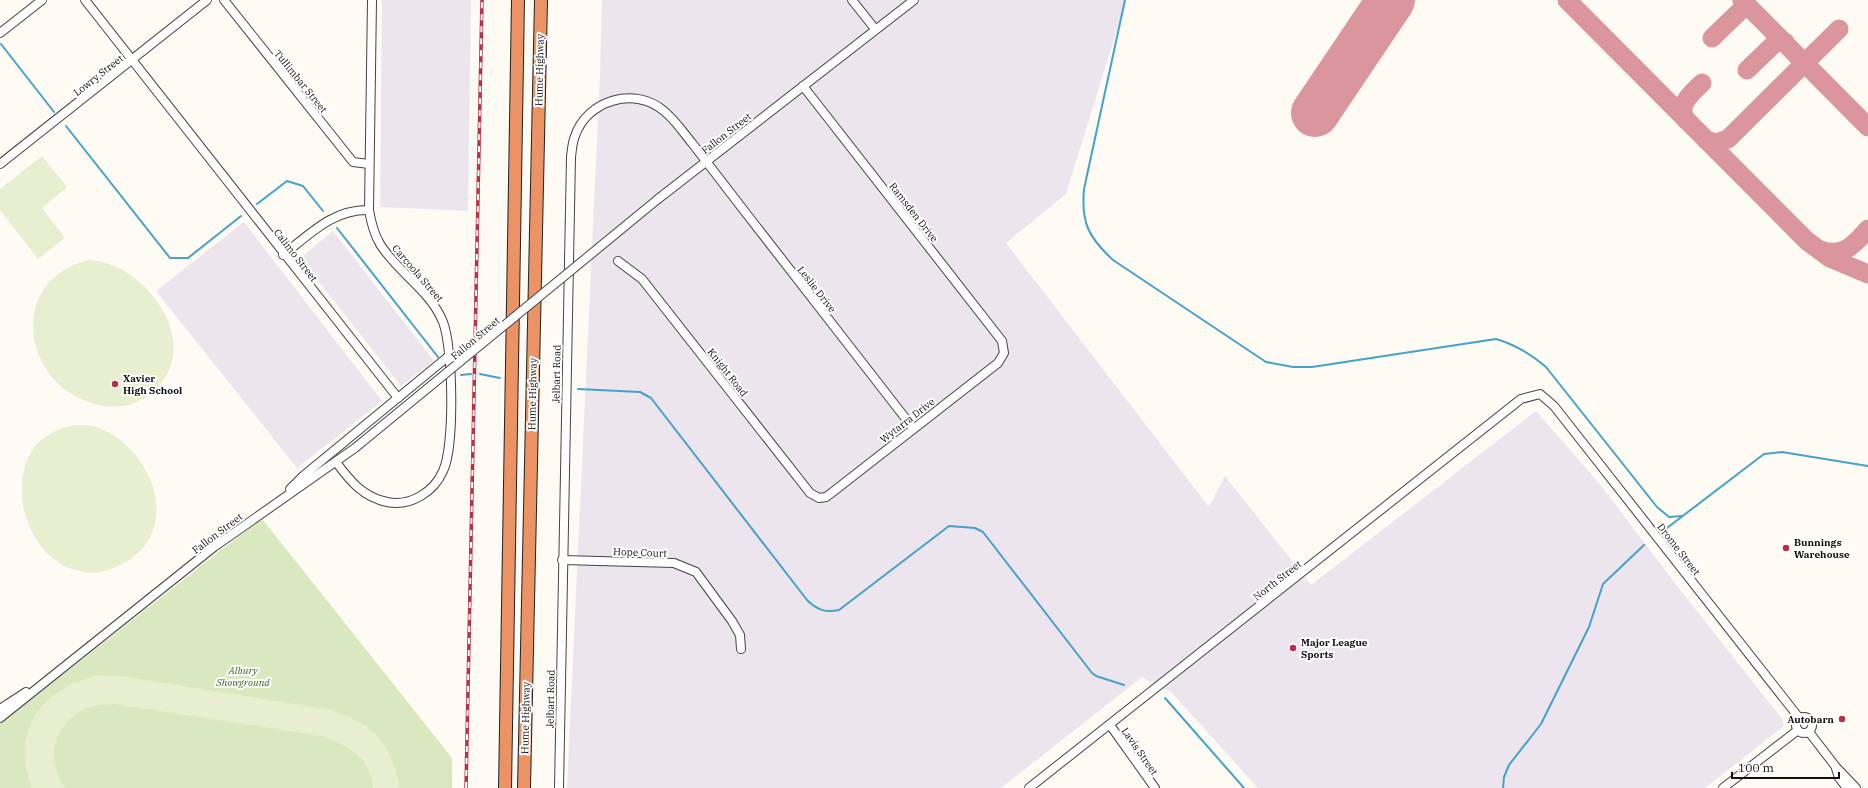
<svg xmlns="http://www.w3.org/2000/svg" width="1868" height="788" font-family="'IBM Plex Serif',serif">
  <rect width="100%" height="100%" fill="#fefbf4"/>
  <g fill="#ece5ee">
    <path d="M382,0H471L468,211L380,207Z"/>
    <path d="M602,0H1126L1066,194L1006,243L1209,507L1225,476L1311,585L1536,411L1599,483L1678,587L1783,720L1784,726L1705,788H1258L1172,693L1142,677L1001,788H567L600,74Z"/>
    <path d="M244,222L382,401L297,468L156,291Z"/>
    <path d="M333,231L434,361L401,386L300,258Z"/>
  </g>
  <path fill="#d9e8be" d="M263,520L452,758V788H0V724L253,525Z"/>
  <g fill="#e8efd0">
    <path d="M42,156L67,187L42,208L65,238L38,259L0,210V189Z"/>
    <path d="M89,260C143,262 203,340 158,387C145,402 124,409 104,406C24,394 2,281 89,260Z"/>
    <path d="M75,425C82,425 90,425 96,427C147,444 182,520 133,557C123,564 112,570 100,572C36,580 0,491 36,445C47,434 59,428 75,425Z"/>
    <path d="M100,675L128,677L331,710C362,722 384,732 394,767C396,774 400,781 399,788H373C369,756 349,746 322,736L114,704C103,705 91,705 81,711C52,728 46,762 65,788H32C9,731 43,686 100,675Z"/>
  </g>
  <g fill="none" stroke-linecap="round" stroke-linejoin="round">
    <g stroke="#47a2c5" stroke-width="2">
      <path d="M1125,0L1084,189C1081,222 1088,237 1113,260L1266,362L1293,367H1312L1496,339C1516,345 1530,353 1546,367L1657,507L1669,517L1682,516"/>
      <path d="M1,44L54,112"/>
      <path d="M66,126L170,258H188L241,216"/>
      <path d="M257,204L287,181L303,186L323,211"/>
      <path d="M337,228L438,357"/>
      <path d="M480,374L500,378"/>
      <path d="M461,375L471,374"/>
      <path d="M578,389L640,392L651,398L807,600C817,610 826,613 839,610L949,526L975,528L983,532L1092,673L1096,676L1124,685"/>
      <path d="M1663,531L1764,454L1782,452L1868,466"/>
      <path d="M1165,698L1244,788"/>
      <path d="M1503,788L1504,777L1509,765L1541,724L1589,627L1603,584L1644,545"/>
    </g>
    <g stroke="#db969d" stroke-width="19">
      <path d="M1567,0L1807,241L1830,258L1868,274"/>
      <path d="M1742,0L1868,127"/>
      <path d="M1712,38L1743,8L1742,0"/>
      <path d="M1747,70L1776,42H1785"/>
      <path d="M1686,120C1676,105 1692,93 1702,83"/>
      <path d="M1706,140L1716,143L1728,139L1839,29"/>
      <path d="M1820,250C1844,258 1853,245 1868,229"/>
    </g>
    <path stroke="#db969d" stroke-width="48" d="M1315,113L1391,0"/>
    <g stroke="#434343" stroke-width="10">
      <g id="minor">
        <path d="M85,0L398,398"/>
        <path d="M224,0L353,162L369,164"/>
        <path d="M852,0L875,29"/>
        <path d="M0,33L42,0"/>
        <path d="M0,164L207,0"/>
        <path d="M658,199L914,0"/>
        <path d="M283,255C310,234 333,209 369,210"/>
        <path d="M618,261L642,279L810,493L819,498L826,497L834,491L998,363L1004,353L1002,341L803,86"/>
        <path d="M336,462C350,481 363,497 387,502C410,507 434,492 443,471C455,446 453,347 443,322C430,290 398,273 380,244C374,234 371,222 369,210L372,0"/>
        <path d="M290,489L303,476L450,355"/>
        <path d="M562,560L674,563L696,572L732,621L740,635L741,649"/>
        <path d="M0,709L26,692"/>
        <circle cx="1804" cy="725" r="8"/>
        <path d="M0,718L214,547L355,448"/>
        <path d="M1110,725L1155,788"/>
        <path d="M1809,732L1836,767L1856,788"/>
        <path d="M1836,768L1839,778L1847,788"/>
        <path d="M559,788L571,157C572,150 572,143 575,136C587,100 635,86 664,111C675,120 683,132 692,143C709,165 725,186 742,208C799,281 856,355 913,428"/>
        <path d="M1029,788L1521,399L1540,394L1554,406L1800,719"/>
        <path d="M1723,788L1798,730"/>
      </g>
    </g>
    <g stroke="#212121" stroke-width="14">
      <g id="highway">
        <path d="M505,788L518,0"/>
        <path d="M524,788L541,0"/>
      </g>
    </g>
    <use href="#minor" stroke="#fff" stroke-width="8"/>
    <use href="#highway" stroke="#eb9365" stroke-width="12"/>
    <g stroke="#b83046" stroke-width="3.5">
      <path id="rail" d="M466,788L482,0"/>
    </g>
    <use href="#rail" stroke="#fff" stroke-width="2" stroke-dasharray="6" stroke-linecap="butt"/>
    <g stroke="#434343" stroke-width="10" stroke-linecap="butt">
      <path id="minor-bridge" d="M355,448L658,199"/>
    </g>
    <use href="#minor-bridge" stroke="#fff" stroke-width="8"/>
  </g>
  <g fill="#b83046" stroke="#fff" stroke-width="1.5">
    <circle cx="115" cy="384" r="4"/>
    <circle cx="1786" cy="548" r="4"/>
    <circle cx="1293" cy="648" r="4"/>
    <circle cx="1842" cy="719" r="4"/>
  </g>
  <g text-anchor="middle" stroke-width="4" stroke-linejoin="round" paint-order="stroke">
    <g font-size="10" fill="#101010" stroke="#fff">
      <text transform="translate(539 70) rotate(-89)" y="4">Hume Highway</text>
      <text transform="translate(98 75) rotate(-38)" y="4">Lowry Street</text>
      <text transform="translate(301 81) rotate(51)" y="4">Tullimbar Street</text>
      <text transform="translate(726 133) rotate(-38)" y="4">Fallon Street</text>
      <text transform="translate(914 212) rotate(52)" y="4">Ramsden Drive</text>
      <text transform="translate(296 255) rotate(52)" y="4">Calimo Street</text>
      <text transform="translate(418 273) rotate(49)" y="4">Carcoola Street</text>
      <text transform="translate(817 289) rotate(52)" y="4">Leslie Drive</text>
      <text transform="translate(475 338) rotate(-40)" y="4">Fallon Street</text>
      <text transform="translate(728 372) rotate(52)" y="4">Knight Road</text>
      <text transform="translate(556 374) rotate(-89)" y="4">Jelbart Road</text>
      <text transform="translate(532 394) rotate(-89)" y="4">Hume Highway</text>
      <text transform="translate(907 420) rotate(-38)" y="4">Wytarra Drive</text>
      <text transform="translate(217 533) rotate(-37)" y="4">Fallon Street</text>
      <text transform="translate(1679 549) rotate(52)" y="4">Drome Street</text>
      <text transform="translate(640 552) rotate(2)" y="4">Hope Court</text>
      <text transform="translate(1277 580) rotate(-38)" y="4">North Street</text>
      <text transform="translate(550 699) rotate(-89)" y="4">Jelbart Road</text>
      <text transform="translate(525 718) rotate(-89)" y="4">Hume Highway</text>
      <text transform="translate(1140 751) rotate(55)" y="4">Lavis Street</text>
    </g>
    <g font-size="10" font-weight="bold" fill="#101010" stroke="#fff" text-anchor="start">
      <text x="123" y="382">Xavier<tspan x="123" dy="12">High School</tspan></text>
      <text x="1794" y="546">Bunnings<tspan x="1794" dy="12">Warehouse</tspan></text>
      <text x="1301" y="646">Major League<tspan x="1301" dy="12">Sports</tspan></text>
      <text x="1834" y="723" text-anchor="end">Autobarn</text>
    </g>
    <g font-size="10" font-style="italic" fill="#386523" stroke="#fff">
      <text x="243" y="674">Albury<tspan x="243" dy="12">Showground</tspan></text>
    </g>
  </g>
  <path d="M1732 772v6h107v-6" fill="none" stroke="#101010" stroke-width="2"/>
  <text x="1738" y="772" font-size="12" fill="#101010" stroke="#ffffff" stroke-width="3" paint-order="stroke">100 m</text>
</svg>
